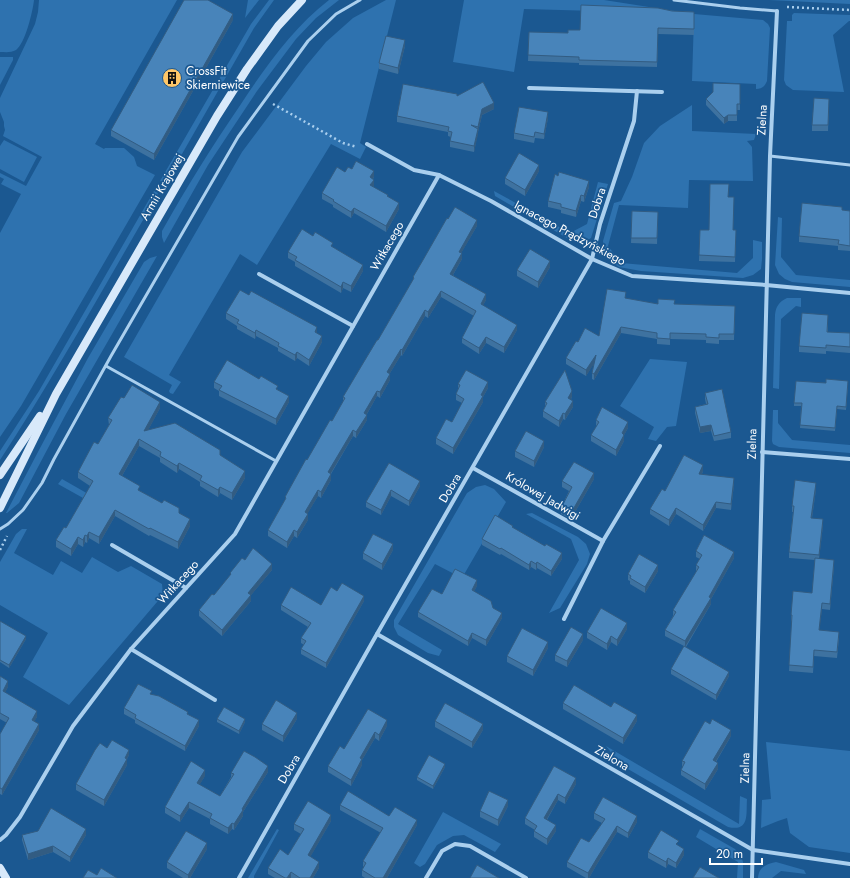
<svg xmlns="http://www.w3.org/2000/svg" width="850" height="878" font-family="Jost,sans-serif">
  <rect width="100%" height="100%" fill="#1b5891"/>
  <g fill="#2e72af">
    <path d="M0,0H34C33,11 25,44 16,50C11,53 5,52 0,52Z"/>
    <path d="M39,0H177L95,144L104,149L105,148H124L134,157L137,166L155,175L21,406L0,437V233L21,194L1,184L4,179L0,177V173L26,186L42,157L3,136L5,130L4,126V122L0,112V98L35,24L38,12Z"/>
    <path d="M248,0H259L245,18Z"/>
    <path d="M269,0H274L254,28L166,182L164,183L160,181L251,24Z"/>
    <path d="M329,0H339L316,18L296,39L257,91L208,165L164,243L162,237V231C186,188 213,145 241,104C266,66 293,28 329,0Z"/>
    <path d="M386,0H396L360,143L366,147L360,159L331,144L257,265L240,254L169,375L181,382L173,394L170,393L169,391L172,385L124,357L242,152L306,66L326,42L353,18Z"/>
    <path d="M464,0H604L694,14L763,20L768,24L770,28L767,81C765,86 762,89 756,89V84L692,81L694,17L597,11L524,9L514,72L453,62Z"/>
    <path d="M769,0H850V4Z"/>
    <path d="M794,13L850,15V21H849L833,35L844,92L793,90L786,85L784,80L787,21H792V15Z"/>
    <path d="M0,57H13V60L0,85Z"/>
    <path d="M692,105V131L756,134L754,140L747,141L752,147L753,181L689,180L688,208L619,205L608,246L621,263L737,273L753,258V240L762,242V259L761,269L753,275L743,278L641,271L619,267L610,261L604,250L603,241L614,203L621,201L632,177L644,143L660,126Z"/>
    <path d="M4,140L37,157L24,182L0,169V146Z"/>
    <path d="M598,182L608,184L591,238C581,245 578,243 567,238L495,196L494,191L570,233L587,224Z"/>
    <path d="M154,191L158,193L157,196C105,285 56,374 0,460V451L39,391Z"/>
    <path d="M778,217L782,218L781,257L796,275L850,280V287L792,282L785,279L779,274L775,265Z"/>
    <path d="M157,256L66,414L19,503L7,513H6L39,450L88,358L144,262L150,258Z"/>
    <path d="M787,298H801V307L796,306L781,319L779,389L773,388L775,315C776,306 779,302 787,298Z"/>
    <path d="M650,359L687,362L676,426L667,427L656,441L648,439L654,427L620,406Z"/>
    <path d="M773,410H778V423L792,440L850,445V453L779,447L773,444L772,441Z"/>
    <path d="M62,479L104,503L101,508L58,484Z"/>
    <path d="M485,485L494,489L506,502L462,578L435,564L398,624L442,650L439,656L428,653L398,635L394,627V620L467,493L476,487Z"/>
    <path d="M532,513L578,537L586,544L590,554L587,564L560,608L549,613L579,560L571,539L526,514Z"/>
    <path d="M22,529H27L14,553L53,575L61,561L82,573L92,557L118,572L131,566L162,584L163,595L69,705L23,677L48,633L0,605V562L16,534Z"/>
    <path d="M766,742L850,751V853L809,847L790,833L787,818L778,821L761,828L762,800L771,799Z"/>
    <path d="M606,746L739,824L740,796L747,799C746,814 750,832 728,827L621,765Z"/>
    <path d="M443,812L501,844L495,852L464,835L453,836L437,845L425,864L420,867L414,863Z"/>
    <path d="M277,829L279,830L254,876V878H248Z"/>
    <path d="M700,829L735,849L741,856L743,862V878H737L738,862L696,837Z"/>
    <path d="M776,862L804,870L806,874L781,871L772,878H758C759,867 766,864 776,862Z"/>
  </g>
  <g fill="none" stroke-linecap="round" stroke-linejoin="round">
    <g stroke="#aacfee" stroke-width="2.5" stroke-dasharray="2 3" stroke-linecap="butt">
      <path d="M787,7L850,10"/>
      <path d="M273,104L343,143L357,147"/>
      <path d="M0,550L7,536"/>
    </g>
    <g stroke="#aacfee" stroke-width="3">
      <path d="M674,0L740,8L777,11"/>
      <path d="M770,156L850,165"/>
      <path d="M106,366L276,461"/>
      <path d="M0,529L8,524L23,510L42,483L54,459L111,356L238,137L308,41L336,14L360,0"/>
    </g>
    <g stroke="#aacfee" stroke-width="4">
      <path d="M529,88L662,92"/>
      <path d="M367,144L414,170L439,175L491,201L592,259L632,276L766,285L850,293"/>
      <path d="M259,274L353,326"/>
      <path d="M762,452L850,459"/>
      <path d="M473,468L603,541"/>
      <path d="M112,545L186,588"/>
      <path d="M564,619L603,541L660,446"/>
      <path d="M377,634L753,850L850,864"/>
      <path d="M131,649L215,700"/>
      <path d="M0,840L6,835L20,817L73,726L131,649L235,534L439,175"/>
      <path d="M239,878L377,634L592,259L600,224L634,121L637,91"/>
      <path d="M426,878L442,851L455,844L470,846L526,878"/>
      <path d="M752,878L770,156L777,11"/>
    </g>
    <g stroke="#d8e9fa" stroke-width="8">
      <path d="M0,475L40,416"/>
      <path d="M0,508L56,394L217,116L247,69L278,26L302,0"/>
      <path d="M0,868L6,878"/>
    </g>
  </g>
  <g fill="#3e72a0">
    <path d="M672,11L694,12V35L658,34L657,67L579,65V63L528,61L529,32L568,33Z"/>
    <path d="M233,20L154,160L111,136V130Z"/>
    <path d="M405,46L398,74L379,69V63Z"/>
    <path d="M740,84V110H737V121H728L724,124L706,105V99Z"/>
    <path d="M457,96L494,109L482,115L478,132L474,152L450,147V141L451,137L448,136V132L397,122V116Z"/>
    <path d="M829,105L828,131H812V125Z"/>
    <path d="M548,118L544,139L535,138L534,143L514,139V133Z"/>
    <path d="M352,169L374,177L373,179L374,186L373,187L388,197L399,209L386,232L354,213L351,218L333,207V205L322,199V193L345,172Z"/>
    <path d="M539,171L525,196L505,184V178Z"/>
    <path d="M558,176L589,187L584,202L581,201L576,217L561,213V210L548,207V201Z"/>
    <path d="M728,197L733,230H736L735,262L699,261L700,230H709Z"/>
    <path d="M842,210L850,211V251L838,250V246L799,242V236Z"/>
    <path d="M632,211L658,212L657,244L631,243Z"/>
    <path d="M448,219L477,226L461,253L462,259L453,275L486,300L483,305L517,330L504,353L486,343L479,354L462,343V338L474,316L441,297L428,318L425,316L402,356L401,355L390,373V380L380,398L377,396L367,414V420L356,438L353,436L331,474V480L321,498L318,496L307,514L308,520L297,538L294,536L287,548L268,536V530L285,500V497L307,460L332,421L343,402V397L378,340L413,280V277Z"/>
    <path d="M333,247L363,271L351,292L343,288L341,293L295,266V262L288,258V252Z"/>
    <path d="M550,267L538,288L517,276V270Z"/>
    <path d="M626,299L658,304H674L735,306L734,340H719V344L706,343V340L670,339V345L657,344V339L621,333L594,380L592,379V373L594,363L586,376L566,364V358L578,342L599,336Z"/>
    <path d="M226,313L317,333L322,342L309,366L297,358L295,361L278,351V348L256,336L255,339L237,329V326L226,319Z"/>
    <path d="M828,321V332L850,333V353L826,351V354L799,352V346Z"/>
    <path d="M259,379L278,390L289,402L276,425L219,396V391L214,388V382Z"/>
    <path d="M826,383L848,384L846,410L837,409L835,431L800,428L801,406H794V403Z"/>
    <path d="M458,384L488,388L483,397V402L453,454L436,444V438L452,422L462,403L456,400V394L458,390Z"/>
    <path d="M705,393L731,432V438L714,441L711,431L700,433L695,413V407L706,404L705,399Z"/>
    <path d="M572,397L571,399L573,407L565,420L563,419L559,427L543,417V411L545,407V402Z"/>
    <path d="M124,398L160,408L148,430L220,455L245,478L232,500L220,493L218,497L200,486V482L179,469L177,473L160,462V458L139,446L122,476L140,491L179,513L190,526L178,549L150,535L149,536L115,516L99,544L89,538L87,543L85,542L83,547L78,544L71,556L56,547V540L66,528L90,486L78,478V472L98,444L109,425L108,418Z"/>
    <path d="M596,420L628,428L624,435V441L616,456L591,441V435L597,426L596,425Z"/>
    <path d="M544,447L534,467L515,457V451Z"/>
    <path d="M389,463L420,486L409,506L391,496L381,515L366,507V502Z"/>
    <path d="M703,471L702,474L734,484L731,510L716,508L703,531L676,514L669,526L650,514V509L665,491Z"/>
    <path d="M594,479L571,519L561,514V508L569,491L562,487V481Z"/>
    <path d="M816,489L812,518L823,525L819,559L834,566L830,610L822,609L819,630L839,638L837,658L814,656L813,673L789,671L792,621H791V615L812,593L815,560L789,558V552L793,512H792V506Z"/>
    <path d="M513,528L562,559L551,576L537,568L536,570L531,567L529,570L501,554L500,555L482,545V539Z"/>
    <path d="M393,550L382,570L363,559V553Z"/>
    <path d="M696,551L734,558L711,599V604L686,647L729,676L716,700L671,674V669L684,646L665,636V630L673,616V610L697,572L696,571V565L700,559L696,557Z"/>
    <path d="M245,560L272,570L251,595V601L222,636L199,616V610L214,595L230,576V573Z"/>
    <path d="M658,571L645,593L630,584V581L628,580V574Z"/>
    <path d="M477,586L474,591L493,608L502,618L486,646L472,638L468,646L418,617V612L442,594Z"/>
    <path d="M337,591L364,601L326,668L301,654V649L304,645L301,643V638L308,627L281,610V605H321Z"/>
    <path d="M0,622L26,639L9,668L0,662Z"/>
    <path d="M627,629L617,646L611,642L607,650L587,638V632Z"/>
    <path d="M583,640L567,667L555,661V655Z"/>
    <path d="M548,648L533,676L507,662V656Z"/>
    <path d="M0,676L8,687L5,692L37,717L34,721L39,730L2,795L0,794V734L7,723L0,719Z"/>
    <path d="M152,695L188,714L199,726L185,751L135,723V720L124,714V708Z"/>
    <path d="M563,703L637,721L623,744L563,709Z"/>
    <path d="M217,719L245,722L239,734L217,722Z"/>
    <path d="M297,719L283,742L262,730V724Z"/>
    <path d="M435,721L483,730L472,748L435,727Z"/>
    <path d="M387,726L379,741L375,738L362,760V765L351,786L328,772V766L344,749Z"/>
    <path d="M731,736L716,762L718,769L705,790L681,775V770L683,767L682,766V761Z"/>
    <path d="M107,748L129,755L127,759V765L104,806L76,790V784Z"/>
    <path d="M554,766L576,784L565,804L558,800L547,820L556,831L547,845L534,837V831L535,830L525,824V818Z"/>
    <path d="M445,767L433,789L417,780V777Z"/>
    <path d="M268,772L243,812V816L234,830L232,829L228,834L210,824V819L189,808L180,822L165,813V807L205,776L199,785L220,796L231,777V773Z"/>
    <path d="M340,805L389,816L417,825L387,878H365L362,876V870L364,867L363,866V861L381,833L340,810Z"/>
    <path d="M508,806L498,826L480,817V811Z"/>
    <path d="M594,813L637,822L628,838L617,832L597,864L589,878H586L567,867V862L589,842L602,823L594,819Z"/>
    <path d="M331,821L310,857L319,868L313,878H275L268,874V868L288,855L301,834L294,830V824Z"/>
    <path d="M22,835H86L70,862L53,852L28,860L22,840Z"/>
    <path d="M679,846L684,855L676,868L668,864L666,868L648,858V852Z"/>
    <path d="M207,849L190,878H183L167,868V862Z"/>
  </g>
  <g fill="#325c82">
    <path d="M233,14V20L154,160V154Z"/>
    <path d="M405,40V46L398,74V68Z"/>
    <path d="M494,103V109L482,115L478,132V127L482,109Z"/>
    <path d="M548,112V118L544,139V134Z"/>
    <path d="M728,115V121L724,124V118Z"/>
    <path d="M478,129V135L474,152V146Z"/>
    <path d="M539,165V171L525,196V190Z"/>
    <path d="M374,171V177L370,183V177Z"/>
    <path d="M374,180V186L370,191V185Z"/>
    <path d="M589,181V187L584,202V196Z"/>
    <path d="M581,195V201L576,217V211Z"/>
    <path d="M399,203V209L386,232V226Z"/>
    <path d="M354,208V213L351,218V212Z"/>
    <path d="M477,220V226L459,257V252Z"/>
    <path d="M462,253V259L450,280V274Z"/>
    <path d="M550,261V267L538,288V282Z"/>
    <path d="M363,265V271L351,292V286Z"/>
    <path d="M343,282V288L341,293V287Z"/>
    <path d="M441,291V297L428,318V312Z"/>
    <path d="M486,294V300L481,310V304Z"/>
    <path d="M425,310V316L402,356V350Z"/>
    <path d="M517,325V330L504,353V347Z"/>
    <path d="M317,327V333L315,338V332Z"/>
    <path d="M621,327V333L594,380V374Z"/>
    <path d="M256,330V336L255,339V333Z"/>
    <path d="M322,336V342L309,366V360Z"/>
    <path d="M486,337V343L479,354V348Z"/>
    <path d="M401,349V355L387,378V372Z"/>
    <path d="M297,352V358L295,361V355Z"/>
    <path d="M596,355V361L586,376V370Z"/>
    <path d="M390,374V380L380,398V392Z"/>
    <path d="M488,382V388L483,397V402L453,454V448Z"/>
    <path d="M377,391V396L364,419V413Z"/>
    <path d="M572,391V397L568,404V398Z"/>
    <path d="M289,396V402L276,425V419Z"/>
    <path d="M573,401V407L565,420V414Z"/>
    <path d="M160,402V408L144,438V431Z"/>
    <path d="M563,413V419L559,427V421Z"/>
    <path d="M367,415V420L356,438V432Z"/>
    <path d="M628,422V428L622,439V433Z"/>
    <path d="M711,425V431L700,433V427Z"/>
    <path d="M353,430V436L328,478V472Z"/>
    <path d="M624,435V441L616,456V450Z"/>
    <path d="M139,439V446L119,481V474Z"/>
    <path d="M544,441V447L534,467V461Z"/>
    <path d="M179,463V469L177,473V466Z"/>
    <path d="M703,465V471L699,480V474Z"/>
    <path d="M245,471V478L232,500V493Z"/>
    <path d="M594,473V479L571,519V513Z"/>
    <path d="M331,474V480L321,498V492Z"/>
    <path d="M734,478V484L731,510V504Z"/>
    <path d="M420,481V486L409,506V501Z"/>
    <path d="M816,483V489L811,524V518Z"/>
    <path d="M220,487V493L218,497V490Z"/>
    <path d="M318,490V496L305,518V512Z"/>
    <path d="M391,490V496L381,515V510Z"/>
    <path d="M716,502V508L703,531V525Z"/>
    <path d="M676,508V514L669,526V520Z"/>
    <path d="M115,510V516L99,544V537Z"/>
    <path d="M308,514V520L297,538V532Z"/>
    <path d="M190,519V526L178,549V542Z"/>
    <path d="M823,519V525L819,561V555Z"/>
    <path d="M294,530V536L287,548V542Z"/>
    <path d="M89,532V538L87,543V536Z"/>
    <path d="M85,535V542L83,547V540Z"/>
    <path d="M78,537V544L71,556V549Z"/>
    <path d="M393,544V550L382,570V564Z"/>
    <path d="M734,552V558L711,599V604L685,647V641L709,597Z"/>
    <path d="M562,553V559L551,576V571Z"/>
    <path d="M834,560V566L830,610V604Z"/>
    <path d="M531,561V567L529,570V565Z"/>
    <path d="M537,562V568L536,570V564Z"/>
    <path d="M272,564V570L248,599V593Z"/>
    <path d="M658,565V571L645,593V587Z"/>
    <path d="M477,580V586L472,596V590Z"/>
    <path d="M251,595V601L222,636V630Z"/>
    <path d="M364,596V601L326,668V663Z"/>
    <path d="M822,603V609L819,636V630Z"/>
    <path d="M502,613V618L486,646V640Z"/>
    <path d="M627,623V629L617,646V640Z"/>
    <path d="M472,633V638L468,646V641Z"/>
    <path d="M583,634V640L567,667V661Z"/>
    <path d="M26,636V639L9,668V665Z"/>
    <path d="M611,636V642L607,650V644Z"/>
    <path d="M548,642V648L533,676V670Z"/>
    <path d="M729,672V676L716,700V695Z"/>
    <path d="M8,681V687L3,697V691Z"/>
    <path d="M37,711V717L32,726V720Z"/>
    <path d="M297,713V719L283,742V736Z"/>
    <path d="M637,715V721L623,744V738Z"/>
    <path d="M245,719V722L239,734V731Z"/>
    <path d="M199,720V726L185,751V746Z"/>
    <path d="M387,720V726L379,741V735Z"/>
    <path d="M39,724V730L2,795V789Z"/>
    <path d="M483,724V730L472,748V742Z"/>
    <path d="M731,730V736L713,766V760Z"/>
    <path d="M375,732V738L362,760V765L351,786V780L360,758Z"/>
    <path d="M129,750V755L127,759V765L104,806V800Z"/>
    <path d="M718,763V769L705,790V784Z"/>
    <path d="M445,764V767L433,789V786Z"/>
    <path d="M268,766V772L243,812V816L234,830V824L242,809Z"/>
    <path d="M205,770V776L197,789V783Z"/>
    <path d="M576,778V784L565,804V798Z"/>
    <path d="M558,794V800L544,824V818Z"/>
    <path d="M508,800V806L498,826V820Z"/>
    <path d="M189,802V808L180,822V816Z"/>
    <path d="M331,815V821L308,861V855Z"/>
    <path d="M637,816V822L628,838V833Z"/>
    <path d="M417,820V825L387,878H383Z"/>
    <path d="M232,823V829L228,834V828Z"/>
    <path d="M556,825V831L547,845V839Z"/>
    <path d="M617,826V832L597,864L589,878H588V873L597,858Z"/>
    <path d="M86,829V835L70,862V857Z"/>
    <path d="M207,843V849L190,878H188V875Z"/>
    <path d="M53,846V852L28,860V854Z"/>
    <path d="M684,849V855L676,868V863Z"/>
    <path d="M668,858V864L666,868V862Z"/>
    <path d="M319,862V868L313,878H310Z"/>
    <path d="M291,872V878H287Z"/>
  </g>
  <g fill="#4884ba" stroke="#325c82">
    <path d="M184,0H208L233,14L154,154L111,130Z"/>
    <path d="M581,5L658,8L672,11L694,12V29L658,28L657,62L579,60V57L528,55L529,32L568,33V30H580Z"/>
    <path d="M386,36L405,40L398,68L379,63Z"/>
    <path d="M483,82L494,103L482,109L478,127L471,125L478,129L474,146L450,141L452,132L448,131L449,127L397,116L403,84L457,94V96Z"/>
    <path d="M713,83L740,84V104H737V115H728L724,118L706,99L713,92Z"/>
    <path d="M814,98L829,99L828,125H812Z"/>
    <path d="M519,107L548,112L544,134L535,132L534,137L514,133Z"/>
    <path d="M519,153L539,165L525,190L505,178Z"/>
    <path d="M356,161L374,171L370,177L374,180L370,185L388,195L387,196L399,203L386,226L354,208L351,212L333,201L334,200L322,193L337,167L345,172L348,167L352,169Z"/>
    <path d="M559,172L589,181L584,196L581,195L576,211L561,207V204L548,201L555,174L558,176Z"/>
    <path d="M710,184H729L728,197H734L733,230H736L735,257L699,255L700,230H709Z"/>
    <path d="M802,203L842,207V210L850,211V246L838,244L839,240L799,236Z"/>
    <path d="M455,207L477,220L459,252L462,253L450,274L486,294L481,304L517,325L504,347L486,337L479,348L462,338L476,311L441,291L428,312L425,310L402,350L401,349L387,372L390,374L380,392L377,391L364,413L367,415L356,432L353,430L328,472L331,474L321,492L318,490L305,512L308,514L297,532L294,530L287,542L268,530L286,498L285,497L306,459L307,460L330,420L332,421L345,398L343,397L362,365L377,340H378L414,278L413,277L423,260L447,218L448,219Z"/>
    <path d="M632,211L658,212L657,238H631Z"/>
    <path d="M302,229L313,236L315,232L333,243L331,246L363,265L351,286L343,282L341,287L295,260L297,257L288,252Z"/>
    <path d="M530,249L550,261L538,282L517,270Z"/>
    <path d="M607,289L626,292L625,298L658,304V299L675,300L674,304L735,306L734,334H719V338L706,337V334L670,333V339L657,338V333L621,327L594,374L592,373L596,355L586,370L566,358L576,341L578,342L585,328L599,336Z"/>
    <path d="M240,290L249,295L251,291L317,327L315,332L322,336L309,360L297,352L295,355L278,346L279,343L256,330L255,333L237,323L239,320L226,313Z"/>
    <path d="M802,313L828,315L827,332L850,333V347L826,345V348L799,346Z"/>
    <path d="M227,360L259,379L261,376L278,386L276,389L289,396L276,419L219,390L222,386L214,382Z"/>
    <path d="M466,370L488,382L481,395L483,396L453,448L436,438L446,419L452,422L464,399L456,394L460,385L458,384Z"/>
    <path d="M565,370L572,391L568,398L573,401L565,414L563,413L559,421L543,411L547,403L545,402Z"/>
    <path d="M826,379L848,381L846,407L837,406L835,428L800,425L802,403H794L796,381L826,383Z"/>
    <path d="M132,385L160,402L144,431L175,423L220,450V455L245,471L232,493L220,487L218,490L200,480L202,476L179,463L177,466L160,456L161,452L139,439L119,474L140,486L138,490L162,503L164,500L179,508V513L190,519L178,542L150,528L149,529L115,510L99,537L89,532L87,536L85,535L83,540L78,537L71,549L56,540L64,527L66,528L93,481L78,472L94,442L98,444L112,420L108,418L121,397L124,398Z"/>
    <path d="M722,389L731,432L714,436L711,425L700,427L695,407L708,404L705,393Z"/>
    <path d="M602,407L628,422L622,433L624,435L616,450L591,435L599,422L596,420Z"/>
    <path d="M526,431L544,441L534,461L515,451Z"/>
    <path d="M684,455L703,465L699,474L734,478L731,504L716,502L703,525L676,508L669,520L650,509L662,489L665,491Z"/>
    <path d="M574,462L594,473L571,513L561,508L572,487L562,481Z"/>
    <path d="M389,463L420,481L409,501L391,490L381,510L366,502Z"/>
    <path d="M795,480L816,483L811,518L823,519L819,555L789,552L794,506H792Z"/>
    <path d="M495,515L513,526L512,527L545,546L546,544L562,553L551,571L537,562L536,564L531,561L529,565L501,548L500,549L482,539Z"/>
    <path d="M373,534L393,544L382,564L363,553Z"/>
    <path d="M704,535L734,552L709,597L711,598L685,641L665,630L676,612L673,610L699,567L696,565L702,555L696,551Z"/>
    <path d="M253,548L272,564L248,593L251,595L222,630L199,610L212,594L214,595L231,574L230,573L242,558L245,560Z"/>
    <path d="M639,554L658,565L645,587L630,578L631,576L628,574Z"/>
    <path d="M815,558L834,560L830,604L822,603L819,630L839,632L837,652L814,650L813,667L789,665L792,615H791L793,591L812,593Z"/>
    <path d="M455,569L477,580L472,590L491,601L493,608L502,613L486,640L472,633L468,641L418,612L432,589L442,594Z"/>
    <path d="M342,583L364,596L326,663L301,649L306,641L301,638L311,623L281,605L291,587L321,605L331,587L337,591Z"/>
    <path d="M601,608L627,623L617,640L611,636L607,644L587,632Z"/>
    <path d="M0,621L26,636L9,665L0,660Z"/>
    <path d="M571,627L583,634L567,661L555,655Z"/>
    <path d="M522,628L548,642L533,670L507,656Z"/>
    <path d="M684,646L729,672L716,695L671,669Z"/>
    <path d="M0,676L8,681L3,691L37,711L32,720L39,724L2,789L0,788V734L9,718L0,713Z"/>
    <path d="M138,684L152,691L150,694L159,696L188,712L187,714L199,720L185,746L135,718L136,715L124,708Z"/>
    <path d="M574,685L611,707L614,702L637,715L623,738L563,703Z"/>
    <path d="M276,700L297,713L283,736L262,724Z"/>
    <path d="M445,703L483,724L472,742L435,721Z"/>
    <path d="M224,707L245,719L239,731L217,719Z"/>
    <path d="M368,709L387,720L379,735L375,732L360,758L362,759L351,780L328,766L340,746L344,749Z"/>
    <path d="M712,719L731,730L713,760L718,763L705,784L681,770L685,762L682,761L705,721L710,724Z"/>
    <path d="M112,740L129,750L125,758L127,759L104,800L76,784L95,750L100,743L107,748Z"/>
    <path d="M244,751L255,757L268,766L242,809L243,810L234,824L232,823L228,828L210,818L212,814L189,802L180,816L165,807L191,761L205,770L197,783L220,796L234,774L231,773Z"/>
    <path d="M429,755L445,764L433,786L417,777Z"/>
    <path d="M554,766L576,778L565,798L558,794L544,818L556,825L547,839L534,831L537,826L525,818Z"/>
    <path d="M348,791L389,816L395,807L417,820L383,878H375L362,870L366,863L363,861L383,828L340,805Z"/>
    <path d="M489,791L508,800L498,820L480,811Z"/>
    <path d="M603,797L637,816L628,833L617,826L597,858L588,873L567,862L581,838L589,842L605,819L594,813Z"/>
    <path d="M308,801L331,815L308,855L319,862L310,878H300L291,872L287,878H285L268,868L280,849L288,855L304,829L294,824Z"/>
    <path d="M51,808L86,829L70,857L53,846L28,854L22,835L38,831Z"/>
    <path d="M661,830L679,841L676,844L684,849L676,863L668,858L666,862L648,852Z"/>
    <path d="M186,831L207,843L188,875L167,862Z"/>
    <path d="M477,865L499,878H470Z"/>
    <path d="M700,867L719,878H693Z"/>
    <path d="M101,868L117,878H83L88,870L97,875Z"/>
  </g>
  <defs>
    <g id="building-disc" transform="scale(1)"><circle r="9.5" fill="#ffc768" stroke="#1b5891"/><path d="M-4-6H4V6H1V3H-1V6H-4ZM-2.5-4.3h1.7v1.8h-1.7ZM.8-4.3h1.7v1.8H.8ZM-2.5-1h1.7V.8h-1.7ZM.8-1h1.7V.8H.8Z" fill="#111"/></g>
  </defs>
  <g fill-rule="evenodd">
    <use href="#building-disc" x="172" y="78"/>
  </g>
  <g text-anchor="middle" stroke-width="3.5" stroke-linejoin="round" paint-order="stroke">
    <g font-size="12" fill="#fff" stroke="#1b5891" text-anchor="start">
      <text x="186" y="75">CrossFit<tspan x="186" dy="14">Skierniewice</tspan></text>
    </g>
    <g font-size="12" fill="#fff" stroke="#1b5891">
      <text transform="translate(762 120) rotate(-87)" y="4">Zielna</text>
      <text transform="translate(162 187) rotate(-60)" y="4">Armii Krajowej</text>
      <text transform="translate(597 203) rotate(-72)" y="4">Dobra</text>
      <text transform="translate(570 233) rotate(28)" y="4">Ignacego Prądzyńskiego</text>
      <text transform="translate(387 246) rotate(-60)" y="4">Witkacego</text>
      <text transform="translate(752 444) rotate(-89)" y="4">Zielna</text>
      <text transform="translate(450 488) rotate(-60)" y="4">Dobra</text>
      <text transform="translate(543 496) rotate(30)" y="4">Królowej Jadwigi</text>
      <text transform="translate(178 582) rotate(-48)" y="4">Witkacego</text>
      <text transform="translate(612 758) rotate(30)" y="4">Zielona</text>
      <text transform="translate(745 768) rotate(-89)" y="4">Zielna</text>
      <text transform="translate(289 769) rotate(-60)" y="4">Dobra</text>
    </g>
  </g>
  <path d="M710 858v6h52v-6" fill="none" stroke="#ffffff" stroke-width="2"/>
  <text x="716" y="858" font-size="12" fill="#ffffff" stroke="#1b5891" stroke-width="3" paint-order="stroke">20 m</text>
</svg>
